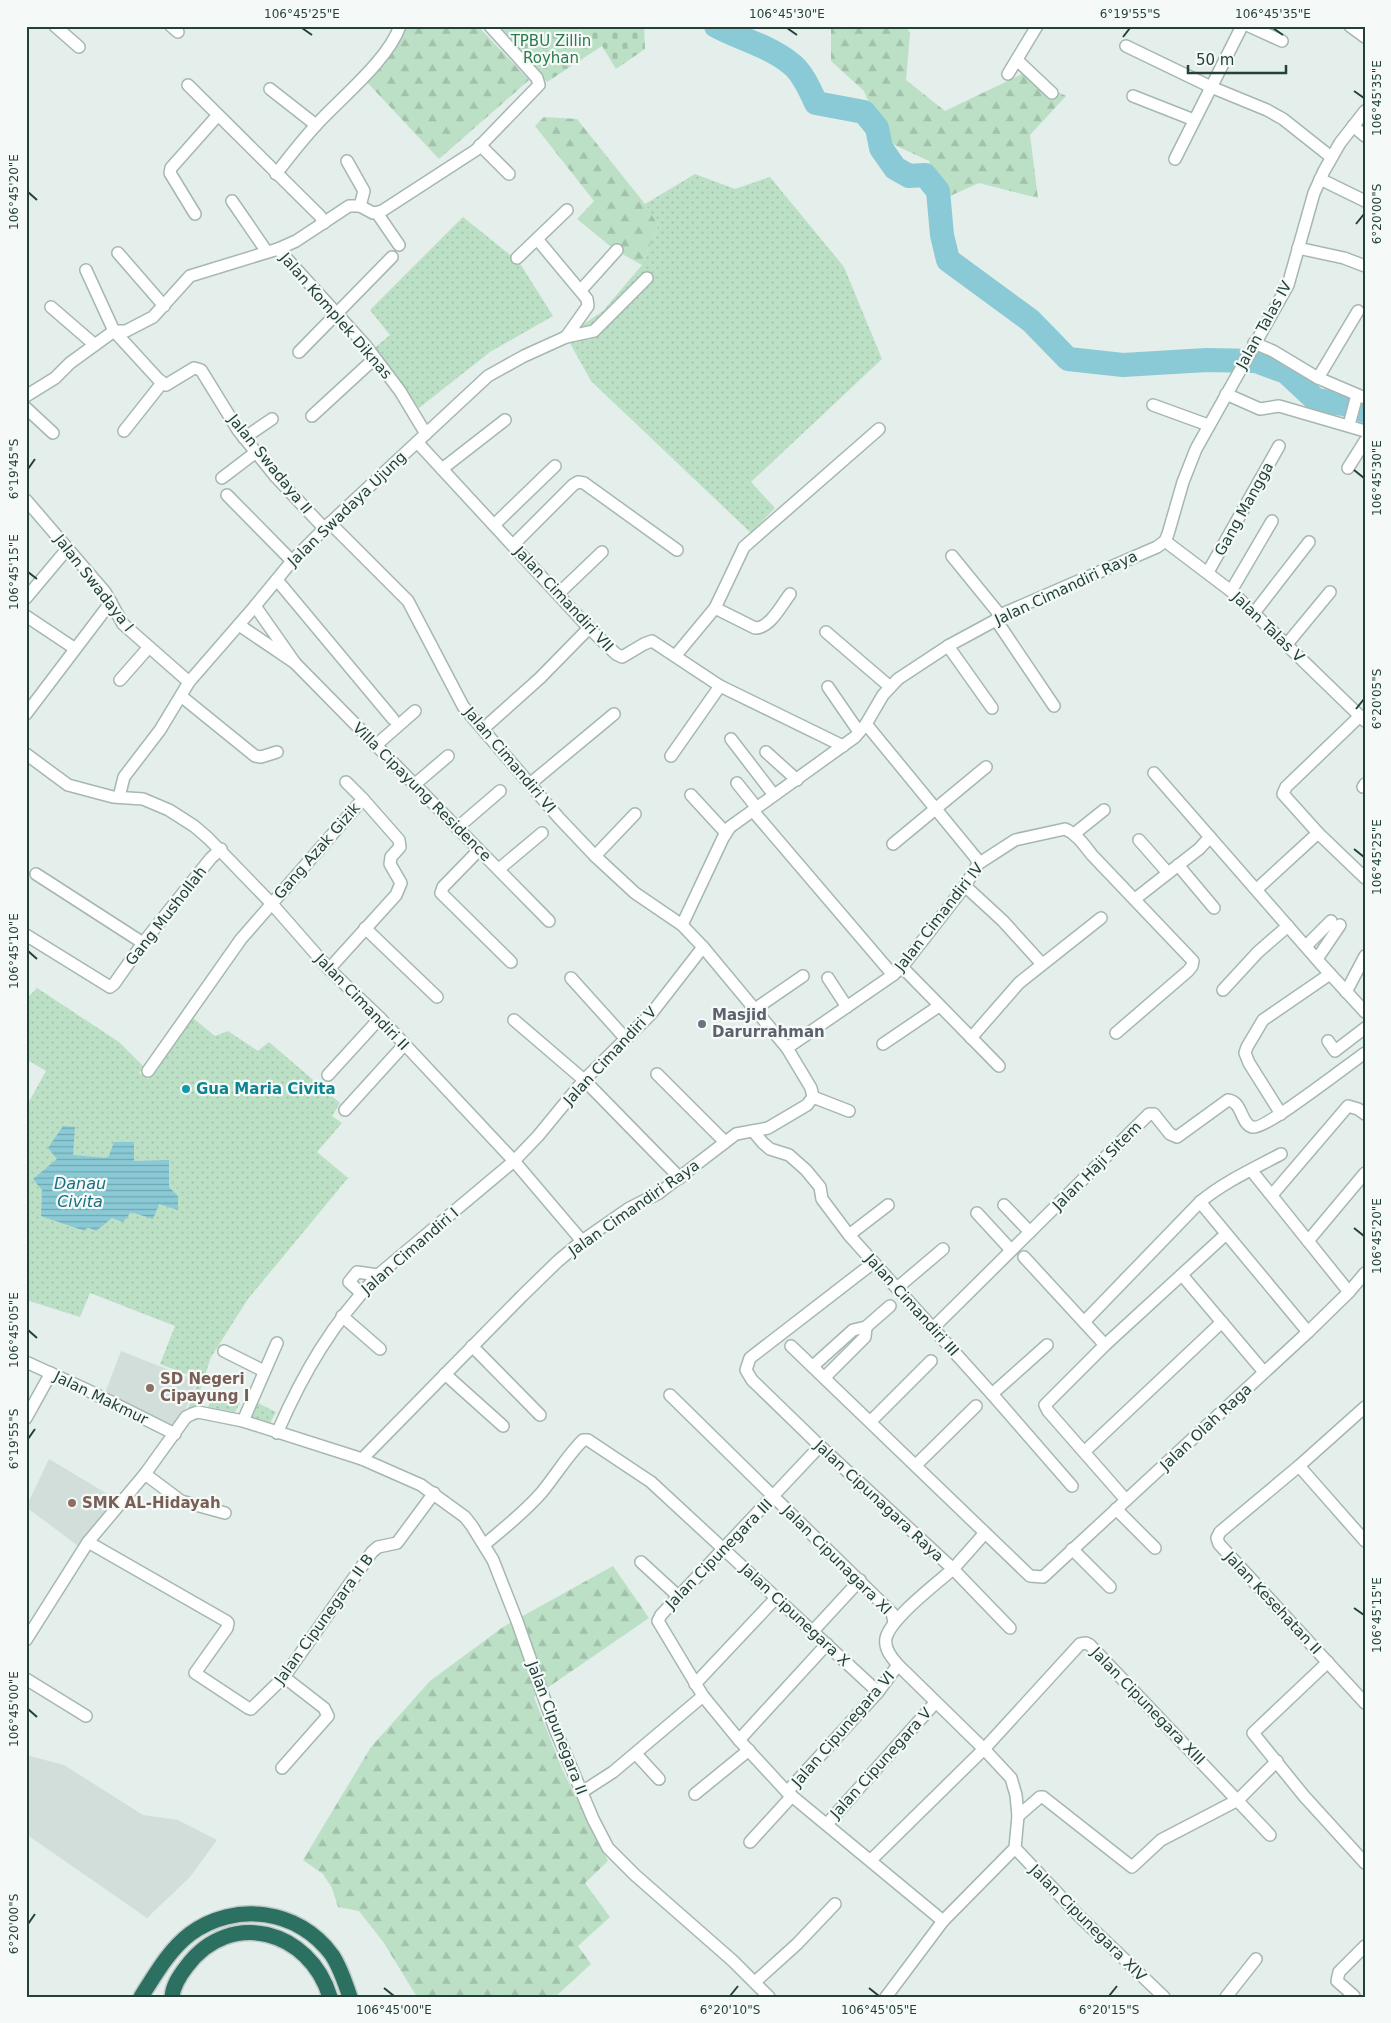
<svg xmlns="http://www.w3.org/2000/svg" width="1391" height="2023" font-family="'DejaVu Sans',sans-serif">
  <defs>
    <pattern id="grass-dots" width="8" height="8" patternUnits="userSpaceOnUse" patternTransform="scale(1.25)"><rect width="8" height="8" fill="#bce0c6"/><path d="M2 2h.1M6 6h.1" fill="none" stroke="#a1c1ab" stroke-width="1.8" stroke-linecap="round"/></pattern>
    <pattern id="forest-firs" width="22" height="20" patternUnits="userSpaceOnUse" patternTransform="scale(1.25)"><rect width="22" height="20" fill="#bce0c6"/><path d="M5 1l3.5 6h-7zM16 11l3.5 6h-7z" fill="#a1c1ab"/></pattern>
    <pattern id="cemetery-stones" width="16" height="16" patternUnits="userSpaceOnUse" patternTransform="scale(1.25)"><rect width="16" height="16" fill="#bce0c6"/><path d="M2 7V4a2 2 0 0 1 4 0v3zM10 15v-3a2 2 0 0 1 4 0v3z" fill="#a1c1ab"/></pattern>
    <pattern id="water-rules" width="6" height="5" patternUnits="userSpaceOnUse" patternTransform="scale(1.25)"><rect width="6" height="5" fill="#8acad6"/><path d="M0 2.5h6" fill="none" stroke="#70a6af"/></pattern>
  </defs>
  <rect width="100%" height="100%" fill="#e4eeea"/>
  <g fill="#d2ded9">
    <path d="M121,1351L197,1381L178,1428L173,1431L104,1396Z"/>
    <path d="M49,1459L119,1501L81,1548L26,1507Z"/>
    <path d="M26,1755L64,1765L143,1815L178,1820L217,1840L190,1877L147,1918L26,1834Z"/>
  </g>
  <g fill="url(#grass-dots)">
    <path d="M695,174L735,189L770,177L844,267L882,359L751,482L775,508L751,533L591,381L566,336L603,311L642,265L658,225L645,204Z"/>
    <path d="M463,217L519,262L553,316L490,352L419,408L373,349L390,335L370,310Z"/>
    <path d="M37,988L119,1042L144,1067L139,1073L148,1079L193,1018L215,1036L228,1031L258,1051L269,1042L340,1103L332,1116L342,1123L317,1152L348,1178L248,1299L211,1357L193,1412L185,1417L199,1379L160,1364L175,1326L90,1293L80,1317L26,1300V1107L46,1071L26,1059V999Z"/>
    <path d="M216,1391L240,1403L235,1412L208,1407Z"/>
    <path d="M252,1400L276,1412L270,1423L249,1416Z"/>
  </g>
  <g fill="url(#forest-firs)">
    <path d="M403,26H478L529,80L439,159L363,78L398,45Z"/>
    <path d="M831,26H906L910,33L906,80L945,111L1022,74L1066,96L1030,135L1038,198L979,183L941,200L929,161L884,140L864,91L831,61Z"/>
    <path d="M544,117L577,119L645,204L658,225L642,265L615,250L577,219L594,201L535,126Z"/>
    <path d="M613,1566L649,1618L534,1697L562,1769L608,1861L585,1883L610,1917L578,1946L591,1964L555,1997H417L384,1943L359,1911L338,1907L332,1888L323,1874L303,1860L371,1747L430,1681L503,1627Z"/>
  </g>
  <path fill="url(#cemetery-stones)" d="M497,26H644L645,49L616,69L602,46L547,82Z"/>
  <path fill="url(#water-rules)" d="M63,1126L75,1127L73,1155L108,1158L114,1142H134V1161L169,1160V1187L178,1196V1210L159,1204L153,1219L131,1212L123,1222L112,1218L96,1231L87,1227L85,1231L41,1216L42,1190L33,1179L57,1159L48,1148Z"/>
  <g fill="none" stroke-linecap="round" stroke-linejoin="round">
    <path stroke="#8acad6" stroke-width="24" d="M716,26C740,39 769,46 790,63C802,71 810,90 816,103L864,112L877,128L881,148L895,168L909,176L925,175L938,191L942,235L948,260L1031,321L1068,359L1123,365L1207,360L1256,361L1286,372L1316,400L1344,404L1365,411"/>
    <g stroke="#a6b7b1" stroke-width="14">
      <g id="minor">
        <path d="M55,26L79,47"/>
        <path d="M171,26L178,32"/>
        <path d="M1249,26L1282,41"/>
        <path d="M1350,26L1365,37"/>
        <path d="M1126,46L1211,87L1267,110L1283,119L1331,157"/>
        <path d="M1017,60L1052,93"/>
        <path d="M1008,74L1037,26"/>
        <path d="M188,85L320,216L324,223"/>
        <path d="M270,89L316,125"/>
        <path d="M1133,96L1194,120"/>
        <path d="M1353,126L1365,136"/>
        <path d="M480,145L509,174"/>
        <path d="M1175,159L1242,26"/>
        <path d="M347,161L364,191L360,206"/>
        <path d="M276,174C289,157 303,139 318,123C342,97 388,60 400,26"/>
        <path d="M1320,179L1365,201"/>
        <path d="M232,201L267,252"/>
        <path d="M377,213L399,245"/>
        <path d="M195,214L170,173L171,168L218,115"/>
        <path d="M537,239L587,299L588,306L566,337"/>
        <path d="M1298,248L1344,258L1365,266"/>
        <path d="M278,249L366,346L400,391L426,434"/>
        <path d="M118,253L164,306"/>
        <path d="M517,258L567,210"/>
        <path d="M86,270L114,331L158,379L166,385L194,368L201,370L238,430L276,477L324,528"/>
        <path d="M581,290L617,250"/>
        <path d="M51,307L95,345"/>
        <path d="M1254,343L1273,351L1318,378L1365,398"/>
        <path d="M299,352L392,257"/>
        <path d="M1318,378L1358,311"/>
        <path d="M1226,394L1260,409L1279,406L1365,431"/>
        <path d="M26,396L55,378L70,363L114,331H126L153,317L190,276L278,249L296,241L349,206H360L373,213L382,211L476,150L539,85L537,78L490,26"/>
        <path d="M1153,405L1208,425"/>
        <path d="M26,408L53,433"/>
        <path d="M312,416L374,359"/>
        <path d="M1349,425L1357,395"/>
        <path d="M124,431L162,383"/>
        <path d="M244,438L272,419"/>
        <path d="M417,442L589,628L616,654L622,657L644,644L652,641L720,686L843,746"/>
        <path d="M1348,468L1365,441"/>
        <path d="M442,469L505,420"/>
        <path d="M222,478L256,452"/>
        <path d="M227,495L292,561"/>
        <path d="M26,500L105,592L123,624L189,682"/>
        <path d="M494,525L555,466"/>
        <path d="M1165,541L1231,591L1365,721"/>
        <path d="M513,545L573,485L578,482L584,483L677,550"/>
        <path d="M952,556L1000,615"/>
        <path d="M1208,572L1279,446"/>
        <path d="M277,580L393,719"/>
        <path d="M1231,591L1272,521"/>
        <path d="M558,594L602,552"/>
        <path d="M26,598L68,548"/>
        <path d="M715,608L755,628C770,628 781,606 790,594"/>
        <path d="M1254,613L1309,542"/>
        <path d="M26,616L74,648"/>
        <path d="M996,620L1054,706"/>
        <path d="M239,625L295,663L255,606"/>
        <path d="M826,632L889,686"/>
        <path d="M1287,644L1330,592"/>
        <path d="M948,646L992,708"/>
        <path d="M676,655L715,608L744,547L879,429"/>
        <path d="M295,663L549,921"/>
        <path d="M120,680L149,647"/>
        <path d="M828,687L859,732"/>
        <path d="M181,696L255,756L261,757L277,752"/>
        <path d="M26,714L111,602"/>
        <path d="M1360,716L1286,787L1283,794L1318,833L1365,878"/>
        <path d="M866,724L976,858L978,864"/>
        <path d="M483,729L540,678L589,628"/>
        <path d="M731,739L774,795"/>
        <path d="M375,746L415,711"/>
        <path d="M766,752L797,780"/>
        <path d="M26,754L68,785L113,797L143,799L169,810L194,826L208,838L272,904L329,969L380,1018L514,1161L582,1241"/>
        <path d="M671,756L720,686"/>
        <path d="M1154,773L1320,963L1365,1012"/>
        <path d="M531,783L614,714"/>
        <path d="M737,783L757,808"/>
        <path d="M414,785L448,756"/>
        <path d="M1363,787L1365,784"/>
        <path d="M691,795L726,833"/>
        <path d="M119,797L124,777L160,730L189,682L255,606L292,561L330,523L488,376L524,356L566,337L594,331L647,278"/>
        <path d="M753,811L893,975"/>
        <path d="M457,828L500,791"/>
        <path d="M1074,834L1104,810"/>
        <path d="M1139,840L1168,873"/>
        <path d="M893,844L986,767"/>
        <path d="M479,850L443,887L441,893L511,962"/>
        <path d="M595,856L635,814"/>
        <path d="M1178,865L1214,908"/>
        <path d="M499,869L542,833"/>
        <path d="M36,874L143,943"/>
        <path d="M965,886L1003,921L1042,964"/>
        <path d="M1257,889L1318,833"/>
        <path d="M1135,899L1199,849L1210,837"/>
        <path d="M682,925L723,838L730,827L855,737L866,724L883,695L898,679L948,646L996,620L1000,615L1157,547L1165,541L1168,534L1183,482L1196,449L1288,285L1314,193L1324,171L1340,143L1365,111"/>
        <path d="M365,928L437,997"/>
        <path d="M26,935L110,987L114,984L143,943L211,858L221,849"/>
        <path d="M1306,946L1331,921"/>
        <path d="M1317,959L1340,925"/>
        <path d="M902,967L999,1066"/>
        <path d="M329,969L396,895L401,883L390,864L391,857L400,847L399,840L363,799L346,782"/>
        <path d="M571,978L626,1039"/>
        <path d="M828,978L847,1007"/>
        <path d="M1223,990L1258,952L1288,926"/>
        <path d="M1346,992L1365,956"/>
        <path d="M755,1009L803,976"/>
        <path d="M514,1020L584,1080"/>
        <path d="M971,1038L1019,983L1101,918"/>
        <path d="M1328,1041L1335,1051L1365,1028"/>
        <path d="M883,1044L939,1006"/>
        <path d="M787,1048L893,975L902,967L965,886L978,864L1015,840L1065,829C1077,834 1084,845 1092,855L1193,961L1192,966L1188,971L1116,1033"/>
        <path d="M148,1071L241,939L363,799"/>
        <path d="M657,1074L725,1142"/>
        <path d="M328,1075L380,1018"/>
        <path d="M591,1087L680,1178"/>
        <path d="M813,1097L849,1111"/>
        <path d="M345,1110L404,1045"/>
        <path d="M1281,1114L1249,1063L1245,1053L1247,1047L1263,1020L1330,974"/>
        <path d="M753,1131L763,1143L770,1149L789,1155L806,1170L820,1187L822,1199L849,1235L992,1394L1072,1486"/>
        <path d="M1251,1170L1349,1292"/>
        <path d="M1272,1195L1348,1106L1358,1109L1365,1114"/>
        <path d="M1200,1202L1308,1332"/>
        <path d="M1004,1205L1030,1232"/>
        <path d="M977,1213L1011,1250"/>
        <path d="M849,1235L888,1205"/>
        <path d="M1308,1241L1365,1173"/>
        <path d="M1024,1257L1105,1345"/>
        <path d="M873,1263L750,1358L746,1370L752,1380L820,1446L953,1569C937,1583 891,1618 886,1638C884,1649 892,1658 898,1665L984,1749L1011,1778L1016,1795L1018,1816L1015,1848L943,1921L886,1997"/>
        <path d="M1182,1275L1264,1372"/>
        <path d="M897,1288L943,1249"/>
        <path d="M361,1293L349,1282L357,1272L378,1275"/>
        <path d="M342,1316L380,1349"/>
        <path d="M1084,1322L1200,1202C1224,1182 1253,1169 1281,1154"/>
        <path d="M933,1328L1149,1114H1154L1170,1134L1177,1137L1228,1100C1243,1102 1240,1123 1252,1127C1264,1131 1350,1063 1365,1053"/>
        <path d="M472,1346L540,1415"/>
        <path d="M791,1346L1030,1576L1043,1577L1308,1332L1349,1292L1365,1273"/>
        <path d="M224,1351L264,1371"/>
        <path d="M26,1362L85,1389L175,1434"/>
        <path d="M813,1366L853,1330L866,1327L890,1306"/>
        <path d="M445,1374L503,1426"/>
        <path d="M825,1377L865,1337L866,1327"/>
        <path d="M992,1394L1047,1345"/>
        <path d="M670,1395L892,1613L894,1622"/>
        <path d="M1365,1407L1299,1466L1365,1541"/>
        <path d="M26,1418L51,1373"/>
        <path d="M243,1421L277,1343"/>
        <path d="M871,1421L931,1361"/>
        <path d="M277,1433C304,1371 332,1324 378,1275L514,1161L538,1136L584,1080L651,1014L703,947"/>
        <path d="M820,1446L661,1615L658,1621L703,1696L739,1740L787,1792L943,1921"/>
        <path d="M1084,1452L1222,1322"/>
        <path d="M362,1459L421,1485L465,1517L472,1526L493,1560L517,1621L555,1729L593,1819L608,1848L635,1875L733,1961L769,1997"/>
        <path d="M916,1465L976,1406"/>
        <path d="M1299,1466L1220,1532L1217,1538L1219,1544L1365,1703"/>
        <path d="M145,1474L181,1501L225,1513"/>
        <path d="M1126,1500L1048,1411L1045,1405L1105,1345L1225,1235"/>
        <path d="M1116,1509L1155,1548"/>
        <path d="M985,1533L953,1569L1010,1628"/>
        <path d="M88,1542L226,1621L228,1623L227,1628L195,1673L248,1708L251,1709L284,1677L372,1552L378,1547L397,1543L434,1493"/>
        <path d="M484,1545C504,1528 525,1512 542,1492C556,1475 567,1456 583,1440H588L651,1482L878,1692"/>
        <path d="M1072,1549L1110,1587"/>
        <path d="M641,1562L678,1596"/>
        <path d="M813,1631L860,1580"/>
        <path d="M26,1640L88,1542L145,1474L186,1417L192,1414L198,1412L243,1421L362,1459L522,1296L558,1261L582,1241L628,1209L659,1193L736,1134L768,1128L807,1105L813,1097L811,1088L787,1048L703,947L682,925L635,893L595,856L559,818L473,718L463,706L408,601L330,523"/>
        <path d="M1328,1662L1253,1733L1304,1796L1365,1863"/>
        <path d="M26,1679L86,1716"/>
        <path d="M695,1684L776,1598"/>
        <path d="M739,1740L827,1644"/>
        <path d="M636,1754L659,1779"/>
        <path d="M282,1768L328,1716L324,1708L284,1677"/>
        <path d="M582,1792L613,1772L703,1696"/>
        <path d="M787,1792L878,1692L898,1665"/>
        <path d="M695,1794L749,1750"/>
        <path d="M1018,1816L1040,1797H1043L1132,1867L1161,1840L1238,1800L1277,1761"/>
        <path d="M827,1824L935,1703"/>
        <path d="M750,1842L792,1796"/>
        <path d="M1015,1848L1079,1916L1164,1997"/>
        <path d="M871,1860L984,1749L1080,1644L1086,1643L1090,1645L1270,1835"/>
        <path d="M755,1982L797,1944L835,1904"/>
        <path d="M1354,1996L1337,1981L1339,1972L1365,1946"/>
        <path d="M1226,1997L1256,1959"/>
      </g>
    </g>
    <g stroke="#c1cac8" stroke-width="18">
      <g id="motorway">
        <path d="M141,1997C155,1975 169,1950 190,1934C235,1901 299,1909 332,1955C340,1967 345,1982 350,1997"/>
        <path d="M172,1997C173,1985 180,1975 187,1966C230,1908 310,1930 330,1997"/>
      </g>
    </g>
    <use href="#minor" stroke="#fff" stroke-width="11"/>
    <use href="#motorway" stroke="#2c7062" stroke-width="15"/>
  </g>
  <path fill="none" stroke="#224239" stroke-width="2" d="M302,28L312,35M787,28L797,35M1273,28L1283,35M1123,37L1130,28M1354,91L1364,98M28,192L37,200M1356,224L1364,214M28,469L35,459M1354,470L1364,478M28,572L37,579M1356,709L1364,699M1354,849L1364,857M28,951L37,959M1354,1228L1364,1236M28,1330L37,1338M28,1439L35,1429M1354,1608L1364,1615M28,1709L37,1717M28,1924L35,1914M384,1988L394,1996M869,1988L879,1996M730,1996L738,1986M1109,1996L1117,1986"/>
  <circle fill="#6b7280" stroke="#f5faf8" stroke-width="2" cx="702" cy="1024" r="5"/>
  <circle fill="#0f9aa8" stroke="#f5faf8" stroke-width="2" cx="186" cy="1089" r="5"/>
  <g fill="#8d6e63" stroke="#f5faf8" stroke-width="2">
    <circle cx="150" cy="1388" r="5"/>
    <circle cx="72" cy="1503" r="5"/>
  </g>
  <g text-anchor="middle" stroke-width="4.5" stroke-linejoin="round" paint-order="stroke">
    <g font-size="15" fill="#2a7b4a" stroke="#f5faf8">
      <text x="551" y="46">TPBU Zillin<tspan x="551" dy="17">Royhan</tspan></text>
    </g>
    <g font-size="15" fill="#224239" stroke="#f5faf8">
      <text transform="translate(336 316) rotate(49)" y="5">Jalan Komplek Diknas</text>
      <text transform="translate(1264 325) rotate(-61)" y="5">Jalan Talas IV</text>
      <text transform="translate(270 464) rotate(51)" y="5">Jalan Swadaya II</text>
      <text transform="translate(347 509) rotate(-44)" y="5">Jalan Swadaya Ujung</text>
      <text transform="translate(1244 509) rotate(-61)" y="5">Gang Mangga</text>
      <text transform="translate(94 583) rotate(52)" y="5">Jalan Swadaya I</text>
      <text transform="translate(1066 588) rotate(-25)" y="5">Jalan Cimandiri Raya</text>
      <text transform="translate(564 599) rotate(47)" y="5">Jalan Cimandiri VII</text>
      <text transform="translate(1268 627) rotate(44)" y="5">Jalan Talas V</text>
      <text transform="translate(510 760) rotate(50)" y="5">Jalan Cimandiri VI</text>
      <text transform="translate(422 792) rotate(45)" y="5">Villa Cipayung Residence</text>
      <text transform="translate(317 851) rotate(-49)" y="5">Gang Azak Gizik</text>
      <text transform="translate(166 916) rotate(-52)" y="5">Gang Mushollah</text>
      <text transform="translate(939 917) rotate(-52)" y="5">Jalan Cimandiri IV</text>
      <text transform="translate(362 1002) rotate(46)" y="5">Jalan Cimandiri II</text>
      <text transform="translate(610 1056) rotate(-47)" y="5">Jalan Cimandiri V</text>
      <text transform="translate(1097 1166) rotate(-45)" y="5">Jalan Haji Sitem</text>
      <text transform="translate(634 1208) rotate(-35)" y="5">Jalan Cimandiri Raya</text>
      <text transform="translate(410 1251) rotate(-41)" y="5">Jalan Cimandiri I</text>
      <text transform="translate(912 1305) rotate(48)" y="5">Jalan Cimandiri III</text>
      <text transform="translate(101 1398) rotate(26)" y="5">Jalan Makmur</text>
      <text transform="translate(1206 1427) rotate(-43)" y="5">Jalan Olah Raga</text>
      <text transform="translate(879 1501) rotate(43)" y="5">Jalan Cipunagara Raya</text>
      <text transform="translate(719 1554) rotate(-46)" y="5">Jalan Cipunegara III</text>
      <text transform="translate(837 1560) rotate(45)" y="5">Jalan Cipunagara XI</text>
      <text transform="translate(1273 1603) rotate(47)" y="5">Jalan Kesehatan II</text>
      <text transform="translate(795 1615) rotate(43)" y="5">Jalan Cipunegara X</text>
      <text transform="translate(324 1619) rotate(-54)" y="5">Jalan Cipunegara II B</text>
      <text transform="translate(1148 1706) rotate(46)" y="5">Jalan Cipunegara XIII</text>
      <text transform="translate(557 1728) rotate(69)" y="5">Jalan Cipunegara II</text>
      <text transform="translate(843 1729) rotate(-49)" y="5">Jalan Cipunegara VI</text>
      <text transform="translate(881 1763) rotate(-48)" y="5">Jalan Cipunegara V</text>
      <text transform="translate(1088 1923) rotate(45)" y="5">Jalan Cipunegara XIV</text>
    </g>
    <g font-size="15" font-weight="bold" fill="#5b616d" stroke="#f5faf8" text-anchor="start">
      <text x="712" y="1020">Masjid<tspan x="712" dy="17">Darurrahman</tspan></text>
    </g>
    <g font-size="15" font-weight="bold" fill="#0d838f" stroke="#f5faf8" text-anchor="start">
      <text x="196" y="1094">Gua Maria Civita</text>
    </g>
    <g font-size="15" font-weight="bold" fill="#785e54" stroke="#f5faf8" text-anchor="start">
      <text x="160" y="1384">SD Negeri<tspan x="160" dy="17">Cipayung I</tspan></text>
      <text x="82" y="1508">SMK AL-Hidayah</text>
    </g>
    <g font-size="16" font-style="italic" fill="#187082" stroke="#f5faf8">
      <text x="80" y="1189">Danau<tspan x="80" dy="18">Civita</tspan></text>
    </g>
  </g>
  <rect width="1391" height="2023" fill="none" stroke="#f5faf8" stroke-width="55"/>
  <path d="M1188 65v8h98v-8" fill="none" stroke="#224239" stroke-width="2.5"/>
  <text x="1196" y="65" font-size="15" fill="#224239" stroke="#f5faf8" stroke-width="4" paint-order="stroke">50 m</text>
  <rect x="28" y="28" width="1336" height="1968" fill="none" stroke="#224239" stroke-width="2"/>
  <g font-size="12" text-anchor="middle" fill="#224239">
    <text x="302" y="18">106°45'25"E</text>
    <text x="787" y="18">106°45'30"E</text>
    <text x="1130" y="18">6°19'55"S</text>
    <text x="1273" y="18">106°45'35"E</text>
    <text transform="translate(1377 98) rotate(-90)" y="4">106°45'35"E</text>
    <text transform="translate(14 192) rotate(-90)" y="4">106°45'20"E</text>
    <text transform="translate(1377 214) rotate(-90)" y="4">6°20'00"S</text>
    <text transform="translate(14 469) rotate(-90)" y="4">6°19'45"S</text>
    <text transform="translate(1377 478) rotate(-90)" y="4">106°45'30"E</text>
    <text transform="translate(14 572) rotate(-90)" y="4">106°45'15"E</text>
    <text transform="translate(1377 699) rotate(-90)" y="4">6°20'05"S</text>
    <text transform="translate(1377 857) rotate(-90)" y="4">106°45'25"E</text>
    <text transform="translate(14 951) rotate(-90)" y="4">106°45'10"E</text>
    <text transform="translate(1377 1236) rotate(-90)" y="4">106°45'20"E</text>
    <text transform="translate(14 1330) rotate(-90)" y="4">106°45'05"E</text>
    <text transform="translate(14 1439) rotate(-90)" y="4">6°19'55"S</text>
    <text transform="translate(1377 1615) rotate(-90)" y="4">106°45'15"E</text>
    <text transform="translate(14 1709) rotate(-90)" y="4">106°45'00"E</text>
    <text transform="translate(14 1924) rotate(-90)" y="4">6°20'00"S</text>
    <text x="394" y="2014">106°45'00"E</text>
    <text x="730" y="2014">6°20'10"S</text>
    <text x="879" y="2014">106°45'05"E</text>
    <text x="1109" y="2014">6°20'15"S</text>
  </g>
</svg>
